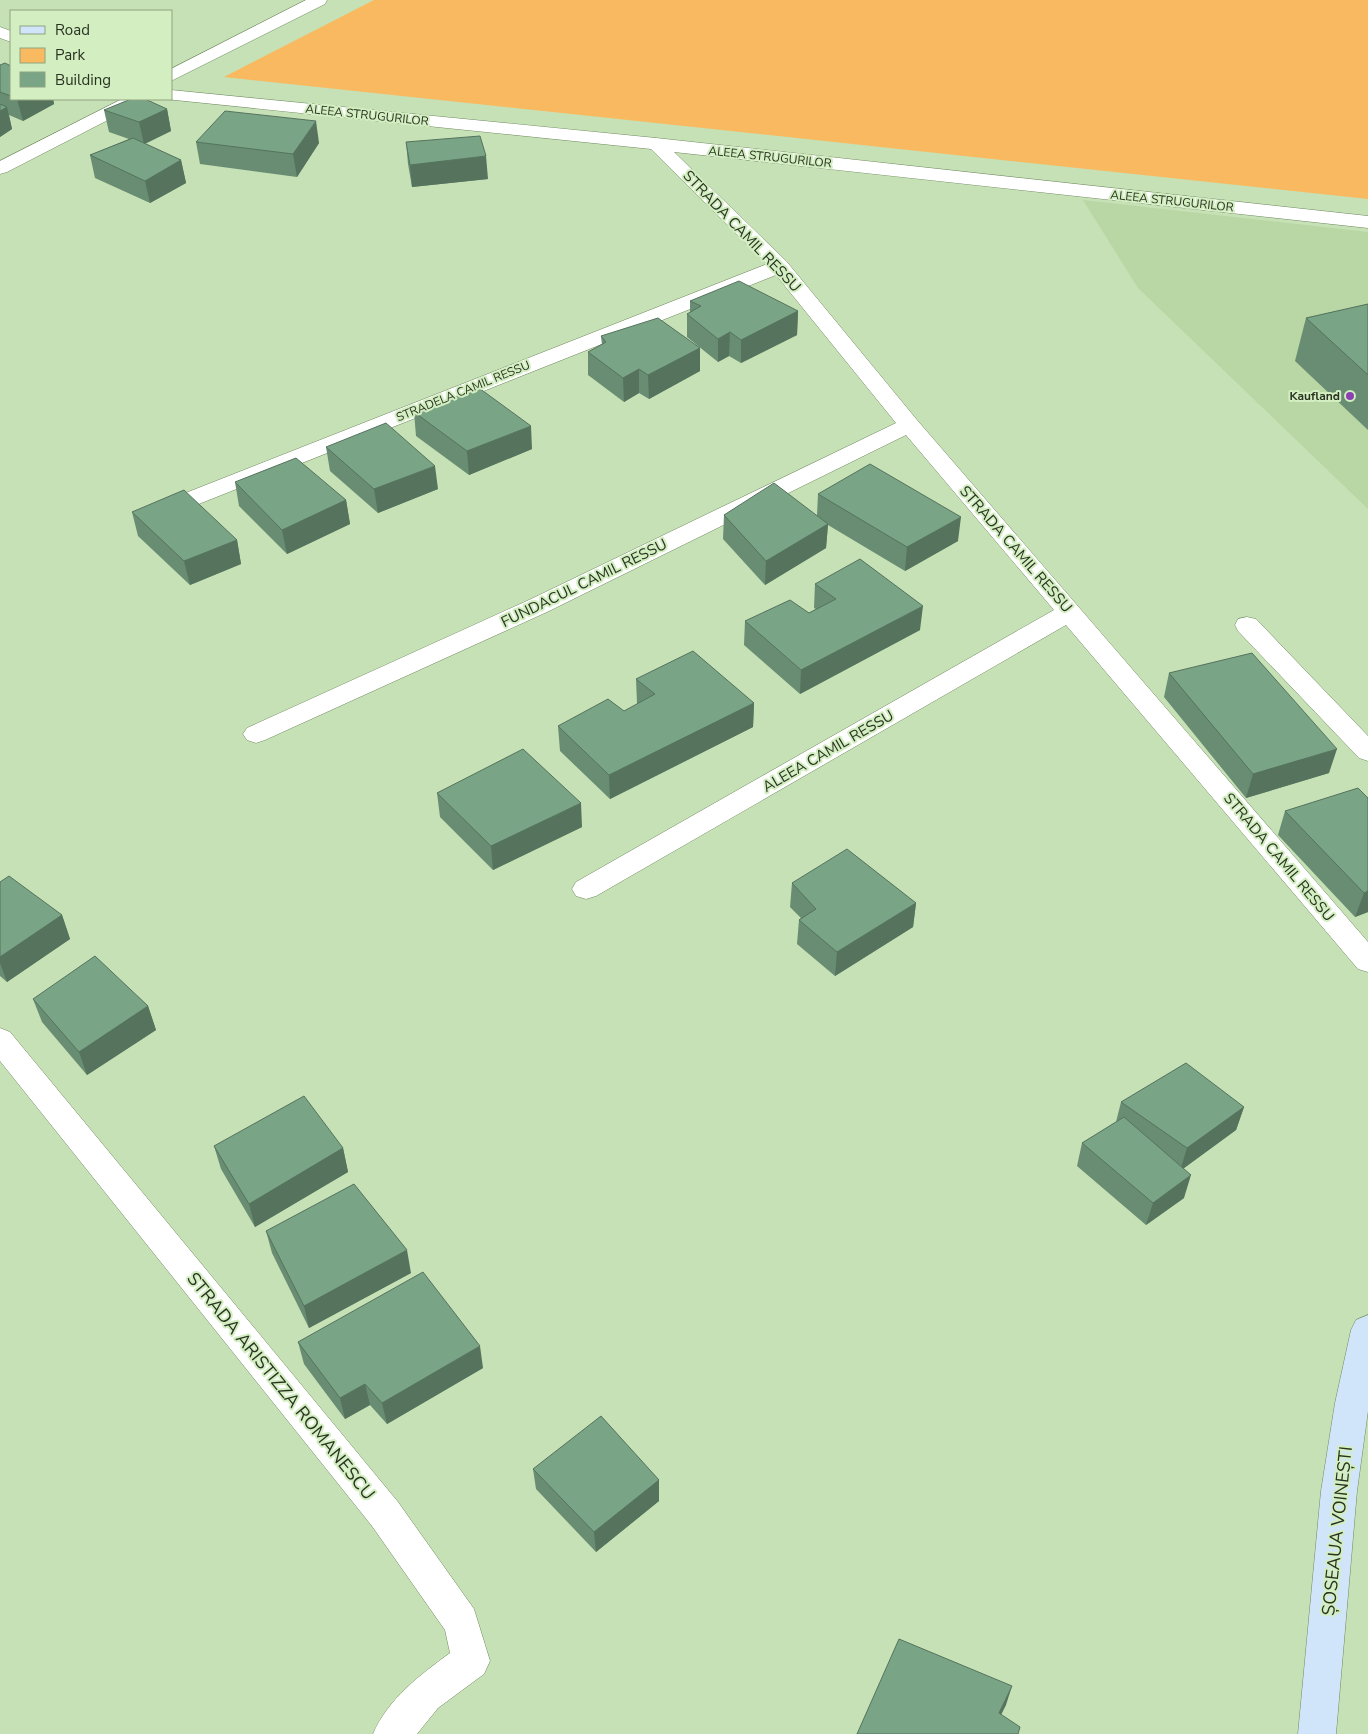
<svg xmlns="http://www.w3.org/2000/svg" width="1368" height="1734" font-family="'Nunito Sans',sans-serif">
  <rect width="100%" height="100%" fill="#c6e1b5"/>
  <path fill="#b8d7a4" d="M1083,200L1368,232V509L1138,288Z"/>
  <path fill="#f9b960" d="M374,0H1368V199L224,77Z"/>
  <g fill="none" stroke-linecap="round" stroke-linejoin="round">
    <g stroke="#718961" stroke-width="1">
      <g id="street">
        <path d="M306,0H327L325,4L171,81V69Z"/>
        <path d="M0,27L11,31V42L0,38Z"/>
        <path d="M171,90L656,138L1368,216V228L674,152L787,262L917,420L1368,942V972L1358,969L1066,625L596,896L586,899L576,896L572,889L576,882L1054,610L906,435L547,612L265,740L256,743L247,740L243,734L247,728L529,600L896,423L776,275L166,517L158,519L150,517L146,512L150,507L767,264L651,149L165,99H171Z"/>
        <path d="M122,99H144L141,103L7,172L0,174V161Z"/>
        <path d="M1247,617L1256,619L1368,736V761L1359,758L1238,631L1235,625L1238,619Z"/>
        <path d="M0,1028L10,1032L398,1502L474,1609L490,1661L484,1674L438,1708L417,1734H373C388,1699 420,1675 450,1653L445,1630L372,1526L0,1061Z"/>
      </g>
    </g>
    <g stroke="#718961" stroke-width="1">
      <path id="secondary" d="M1368,1315V1411L1357,1491L1336,1734H1298L1321,1491L1335,1403L1351,1330L1356,1320Z"/>
    </g>
    <use href="#street" fill="#fff" fill-rule="evenodd"/>
    <use href="#secondary" fill="#d0e4fa" fill-rule="evenodd"/>
  </g>
  <g fill="#688d72">
    <path d="M0,65L11,66V99H53L54,104L23,121L9,115L12,129L0,137Z"/>
    <path d="M167,109L171,131L145,144L181,160L186,183L150,203L95,178L90,155L129,139L109,132L104,110Z"/>
    <path d="M196,142L319,143L297,177L200,164Z"/>
    <path d="M406,142L488,179L412,187L408,164Z"/>
    <path d="M690,301L798,311L797,335L741,363L729,356L718,362L687,337V314L690,313Z"/>
    <path d="M1368,304V430L1295,361L1306,318Z"/>
    <path d="M601,336L700,348V371L649,399L639,393L624,402L588,375V352L602,345Z"/>
    <path d="M414,412L532,449L469,475L416,436Z"/>
    <path d="M326,447L438,489L378,513L330,471Z"/>
    <path d="M235,482L346,500L350,524L287,554L239,506Z"/>
    <path d="M818,494L958,541L905,571L828,525L826,548L765,585L723,539L724,515H817Z"/>
    <path d="M132,512L237,540L241,564L190,585L138,536Z"/>
    <path d="M815,584L920,630L800,694L744,645L745,621L809,613L816,609L814,608Z"/>
    <path d="M1169,673L1329,773L1246,798L1164,697Z"/>
    <path d="M636,679L754,703L753,727L610,799L560,751L558,726L624,711L638,704L637,703Z"/>
    <path d="M437,793L582,827L493,870L440,817Z"/>
    <path d="M1368,798V912L1355,917L1278,835L1285,811Z"/>
    <path d="M0,882L62,915L70,939L7,982L0,976Z"/>
    <path d="M792,883L916,903L913,927L835,976L797,944L799,920L801,918L790,907Z"/>
    <path d="M33,999L148,1006L156,1030L87,1075L42,1022Z"/>
    <path d="M1121,1102L1244,1107L1236,1130L1184,1168V1198L1146,1225L1077,1166L1082,1143L1116,1122Z"/>
    <path d="M214,1146L343,1148L348,1172L255,1227L221,1169Z"/>
    <path d="M266,1231L411,1273L309,1328L272,1253Z"/>
    <path d="M298,1342L483,1368L387,1424L370,1405L345,1419L304,1364Z"/>
    <path d="M533,1469L659,1480V1501L596,1552L536,1489Z"/>
  </g>
  <g fill="#55735d">
    <path d="M17,99H53L54,104L23,121Z"/>
    <path d="M7,107L12,129L0,137V111Z"/>
    <path d="M167,109L171,131L144,144L139,122Z"/>
    <path d="M316,121L319,143L297,177L293,154Z"/>
    <path d="M486,156L488,179L412,187L410,165Z"/>
    <path d="M181,160L186,183L150,203L145,181Z"/>
    <path d="M798,311L797,335L741,363V340Z"/>
    <path d="M730,332L729,356L718,362V339Z"/>
    <path d="M700,348V371L649,399L648,375Z"/>
    <path d="M639,369V393L624,402L623,378Z"/>
    <path d="M531,426L532,449L469,475L467,451Z"/>
    <path d="M435,466L438,489L378,513L374,489Z"/>
    <path d="M346,500L350,524L287,554L282,530Z"/>
    <path d="M961,517L958,541L905,571L907,547Z"/>
    <path d="M828,524L826,548L765,585L766,561Z"/>
    <path d="M237,540L241,564L190,585L184,561Z"/>
    <path d="M923,606L920,630L800,694L801,670Z"/>
    <path d="M754,703L753,727L610,799L609,775Z"/>
    <path d="M1337,749L1329,773L1246,798L1253,774Z"/>
    <path d="M581,803L582,827L493,870L491,846Z"/>
    <path d="M1368,891V912L1355,917L1364,893Z"/>
    <path d="M916,903L913,927L835,976L837,952Z"/>
    <path d="M62,915L70,939L7,982L0,963V957Z"/>
    <path d="M148,1006L156,1030L87,1075L79,1052Z"/>
    <path d="M1244,1107L1236,1130L1180,1171L1187,1148Z"/>
    <path d="M343,1148L348,1172L255,1227L249,1204Z"/>
    <path d="M1191,1175L1184,1198L1146,1225L1153,1203Z"/>
    <path d="M407,1250L411,1273L309,1328L304,1306Z"/>
    <path d="M480,1346L483,1368L387,1424L382,1403Z"/>
    <path d="M365,1384L370,1405L345,1419L340,1398Z"/>
    <path d="M659,1480V1501L596,1552L594,1532Z"/>
    <path d="M1012,1686L1006,1705L993,1731L999,1713Z"/>
  </g>
  <g fill="#79a485" stroke="#55735d">
    <path d="M5,63L11,66V96L0,92V65Z"/>
    <path d="M131,99H145L167,109L139,122L104,110Z"/>
    <path d="M0,104L7,107L0,111Z"/>
    <path d="M225,111L316,121L293,154L196,142Z"/>
    <path d="M480,136L486,156L410,165L406,142Z"/>
    <path d="M133,138L181,160L145,181L90,155Z"/>
    <path d="M739,281L798,311L741,340L730,332L718,339L687,314L701,306L690,301Z"/>
    <path d="M1368,304V375L1306,318Z"/>
    <path d="M658,318L700,348L648,375L639,369L623,378L588,352L606,342L601,336Z"/>
    <path d="M479,388L531,426L467,451L414,412Z"/>
    <path d="M386,423L435,466L374,489L326,447Z"/>
    <path d="M296,458L346,500L282,530L235,482Z"/>
    <path d="M870,464L961,517L907,547L818,494Z"/>
    <path d="M774,483L828,524L766,561L724,515Z"/>
    <path d="M184,490L237,540L184,561L132,512Z"/>
    <path d="M860,559L923,606L801,670L745,621L790,600L809,613L836,599L815,584Z"/>
    <path d="M693,651L754,703L609,775L558,726L608,699L624,711L655,694L636,679Z"/>
    <path d="M1252,653L1337,749L1253,774L1169,673Z"/>
    <path d="M523,749L581,803L491,846L437,793Z"/>
    <path d="M1358,788L1368,798V891L1364,893L1285,811Z"/>
    <path d="M847,849L916,903L837,952L799,920L816,909L792,883Z"/>
    <path d="M9,876L62,915L0,957V882Z"/>
    <path d="M95,956L148,1006L79,1052L33,999Z"/>
    <path d="M1186,1063L1244,1107L1187,1148L1121,1102Z"/>
    <path d="M304,1096L343,1148L249,1204L214,1146Z"/>
    <path d="M1124,1117L1191,1175L1153,1203L1082,1143Z"/>
    <path d="M354,1184L407,1250L304,1306L266,1231Z"/>
    <path d="M423,1272L480,1346L382,1403L365,1384L340,1398L298,1342Z"/>
    <path d="M601,1416L659,1480L594,1532L533,1469Z"/>
    <path d="M899,1639L1012,1686L999,1713L1020,1727L1018,1734H857Z"/>
  </g>
  <circle fill="#8c40b1" stroke="#d3eec1" stroke-width="2" cx="1350" cy="396" r="5"/>
  <g text-anchor="middle" stroke-width="4" stroke-linejoin="round" paint-order="stroke">
    <g font-size="12" fill="#293322" stroke="#d3eec1">
      <text transform="translate(367 115) rotate(6)" y="4">ALEEA STRUGURILOR</text>
      <text transform="translate(770 157) rotate(6)" y="4">ALEEA STRUGURILOR</text>
      <text transform="translate(1172 201) rotate(6)" y="4">ALEEA STRUGURILOR</text>
      <text transform="translate(463 391) rotate(-22)" y="4">STRADELA CAMIL RESSU</text>
    </g>
    <g font-size="12" font-weight="bold" fill="#293322" stroke="#d3eec1" text-anchor="end">
      <text x="1340" y="400">Kaufland</text>
    </g>
    <g font-size="15" fill="#293322" stroke="#d3eec1">
      <text transform="translate(742 231) rotate(46)" y="5">STRADA CAMIL RESSU</text>
      <text transform="translate(1016 549) rotate(49)" y="5">STRADA CAMIL RESSU</text>
      <text transform="translate(584 583) rotate(-26)" y="5">FUNDACUL CAMIL RESSU</text>
      <text transform="translate(828 751) rotate(-30)" y="5">ALEEA CAMIL RESSU</text>
      <text transform="translate(1279 857) rotate(50)" y="5">STRADA CAMIL RESSU</text>
    </g>
    <g font-size="18" fill="#293322" stroke="#d3eec1">
      <text transform="translate(281 1386) rotate(51)" y="6">STRADA ARISTIZZA ROMANESCU</text>
      <text transform="translate(1337 1531) rotate(-84)" y="6">ȘOSEAUA VOINEȘTI</text>
    </g>
  </g>
  <rect x="10" y="10" width="162" height="90" fill="#d3eec1" stroke="#8fa381"/>
  <rect x="20" y="26" width="25" height="8" fill="#d0e4fa" stroke="#8fa381"/>
  <text x="55" y="35" font-size="15" fill="#293322">Road</text>
  <rect x="20" y="48" width="25" height="15" fill="#f9b960" stroke="#8fa381"/>
  <text x="55" y="60" font-size="15" fill="#293322">Park</text>
  <rect x="20" y="72" width="25" height="15" fill="#79a485" stroke="#8fa381"/>
  <text x="55" y="85" font-size="15" fill="#293322">Building</text>
</svg>
